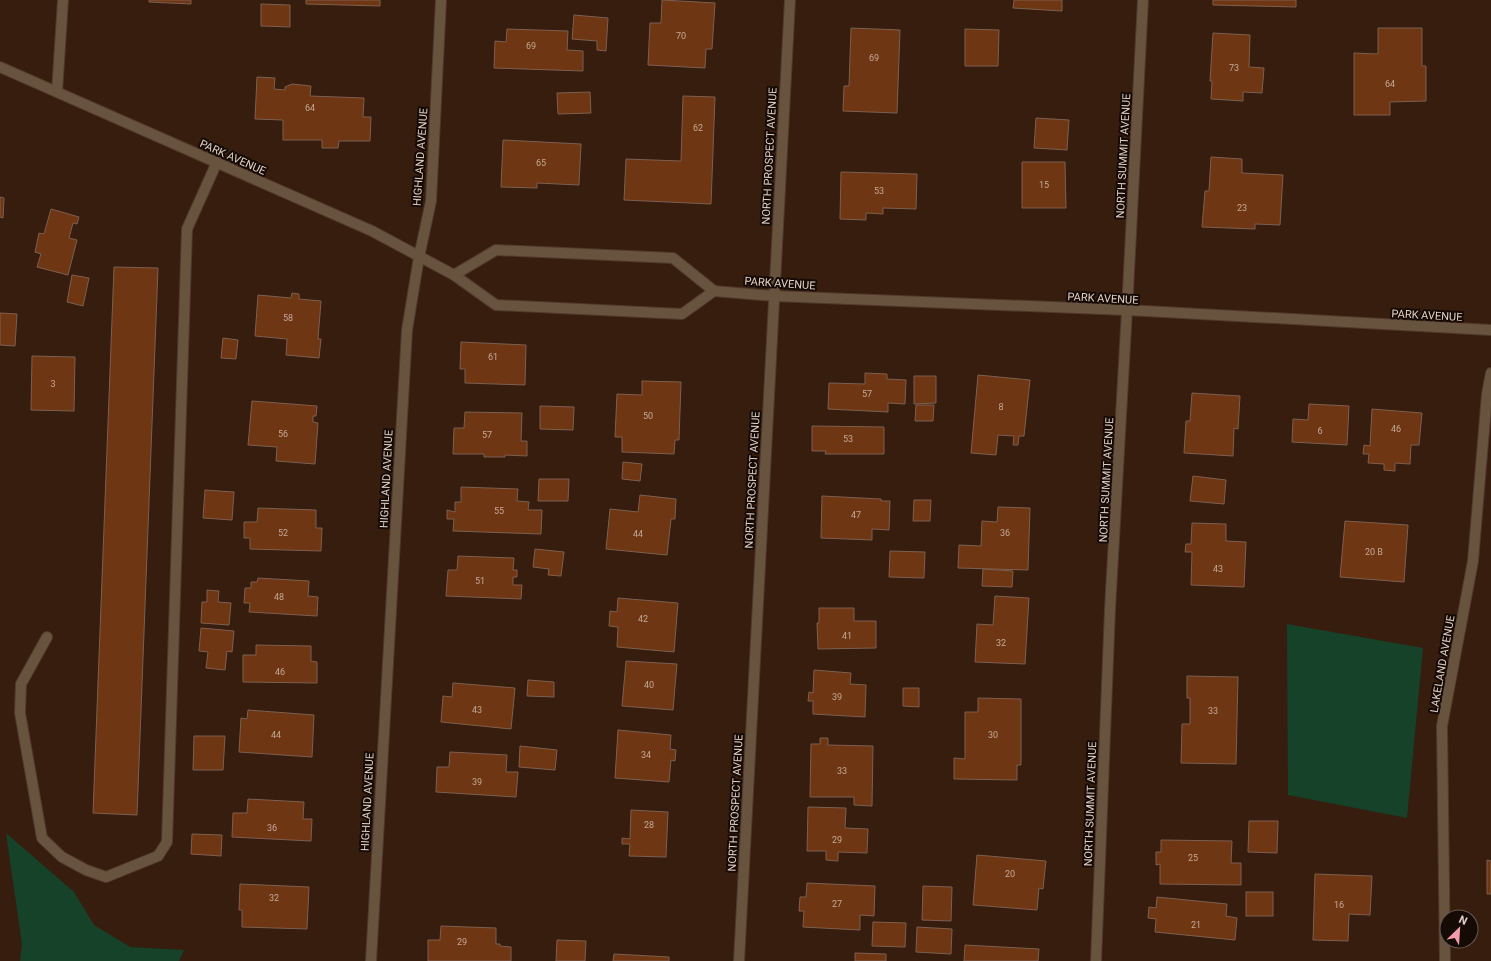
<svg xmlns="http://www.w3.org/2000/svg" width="1491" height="961" font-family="Roboto,sans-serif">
  <rect width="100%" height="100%" fill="#361d0e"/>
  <g fill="#16422a">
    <path d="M1287,624L1423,648L1407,818L1288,795Z"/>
    <path d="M6,833L74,892L94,925L130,947L184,950L179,961H20L22,944Z"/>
  </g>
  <g fill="#6e3612" stroke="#7e5f4f">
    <path d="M149,0H191V4L149,2Z"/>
    <path d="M306,0H380V6L306,4Z"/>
    <path d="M662,0L715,3L712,49H706L705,68L648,65L650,23H661Z"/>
    <path d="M1014,0H1062V11L1013,8Z"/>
    <path d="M1213,0H1296V7L1213,5Z"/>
    <path d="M261,4L290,5V27L261,26Z"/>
    <path d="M574,15L608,18L606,51L597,50V41L572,39Z"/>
    <path d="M851,28L900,30L897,113L843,111L844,86H849Z"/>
    <path d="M1378,28H1422V66H1426V101L1390,102V115H1354V53L1378,54Z"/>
    <path d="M507,29L568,31L567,50L583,51V71L494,68L495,41L506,42Z"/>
    <path d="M965,29L999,30L998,66H965Z"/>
    <path d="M1213,33L1250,35L1249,67L1264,68L1262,93L1243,92V101L1211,99L1212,81H1210Z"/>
    <path d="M257,77L275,78L274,89L285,90V87L292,84L311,86L310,96L364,98L363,117H371L370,141H339L338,148H322V140H283V120L255,119Z"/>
    <path d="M590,92L591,113L558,114L557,93Z"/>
    <path d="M683,96L715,97L711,204L624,200L626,159L681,161Z"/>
    <path d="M1036,118L1069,120L1067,150L1034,148Z"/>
    <path d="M503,140L581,144L579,185L537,183V188L501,187Z"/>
    <path d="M1211,157L1242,159V173L1283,175L1280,225L1255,224V229L1202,227L1205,191H1209Z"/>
    <path d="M1022,162H1065L1066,208H1022Z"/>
    <path d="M841,172L917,174L916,209L883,208V214L866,213V220L840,219Z"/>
    <path d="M0,197L4,198L3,218L0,217Z"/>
    <path d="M51,209L79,217L77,224L73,223L69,238L77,240L68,275L37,267L41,254L35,252L39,233L44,234Z"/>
    <path d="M114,267L158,268L137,815L93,813Z"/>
    <path d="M72,275L89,278L83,306L67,302Z"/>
    <path d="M292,293L299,294V299L321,301L318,339H321L319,358L286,355L287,339L255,336L258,295L291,298Z"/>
    <path d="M0,313L17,314L15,346L0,345Z"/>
    <path d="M223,338L238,340L236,359L221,358Z"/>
    <path d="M461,342L526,345L525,385L465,383V369H460Z"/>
    <path d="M32,356L75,357L74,411L31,410Z"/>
    <path d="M865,373L887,374V379L906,380L905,404L888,403V412L828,409L829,383L865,384Z"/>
    <path d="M978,375L1030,380L1024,436H1019L1018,445H1013L1014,436L998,435L996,455L971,453Z"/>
    <path d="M914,376H936V403L914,404Z"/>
    <path d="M642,381L681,382L679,440H675L674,454L622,452V437H615L617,394L642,395Z"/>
    <path d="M1192,393L1240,396L1238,429L1234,428L1233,456L1184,453L1186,421H1190Z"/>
    <path d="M252,401L317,406L316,416H313V422L318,423L315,464L276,461L277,447L248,445Z"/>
    <path d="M1309,404L1349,406L1347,445L1292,442L1293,419L1308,420Z"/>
    <path d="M916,405H934L933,421H915Z"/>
    <path d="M540,406L574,407L573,430L540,429Z"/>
    <path d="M1372,409L1422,413L1419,445H1411L1410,464L1395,463V471L1384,470V464L1368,463L1369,454H1363L1364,445L1370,446Z"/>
    <path d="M465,412L522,413L521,441H527V456L505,455V457H484V454H453L454,428H464Z"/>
    <path d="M812,426L884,427V454H825L826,451H812Z"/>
    <path d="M623,462L642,464L640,481L622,479Z"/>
    <path d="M1193,476L1226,480L1224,504L1190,501Z"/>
    <path d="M539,479H569L568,501H538Z"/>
    <path d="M461,487L518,489L517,501L529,502L528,510H542L541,534L453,531L454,519H447V510L455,512V502H461Z"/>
    <path d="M205,490L234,492L232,520L203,518Z"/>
    <path d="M640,495L676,499L675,519H671L667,555L606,549L610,509L638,512Z"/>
    <path d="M822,496L881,499V501H890L889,530L872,529V540L821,538Z"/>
    <path d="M914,500H931L930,521H913Z"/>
    <path d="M998,507L1030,508L1028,570L958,568L959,545L981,546L982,521L997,522Z"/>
    <path d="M258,508L316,510V528H322L321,551L250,549V538H244V522H257Z"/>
    <path d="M1345,521L1408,525L1404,582L1340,577Z"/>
    <path d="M1192,523L1226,524V541L1246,542L1244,587L1191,585L1192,552H1185L1186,544H1191Z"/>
    <path d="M535,549L564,552L561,576L548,575L549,569L533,567Z"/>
    <path d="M890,551L925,552L924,578L889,577Z"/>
    <path d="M458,556L514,558L513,570H517V577H513V585H522L521,599L446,596L448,570H457Z"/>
    <path d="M983,569L1013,571L1012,587L982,586Z"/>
    <path d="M258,578L309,581L308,596L318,597L317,616L249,612L250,603H244L245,588H251V582H257Z"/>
    <path d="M207,590L219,591L218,602L231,603L229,625L201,623L202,602H207Z"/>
    <path d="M995,596L1029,598L1025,664L975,662L977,624L993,625Z"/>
    <path d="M618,598L678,603L674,652L617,647L618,627L609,626L610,611L617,612Z"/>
    <path d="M819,608H854V621H876V648L818,649L817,623H819Z"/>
    <path d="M201,628L234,631L232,652L227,651L225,670L206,668L208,652L199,651Z"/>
    <path d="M256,645L311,646V661L317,662V683L243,682V655H256Z"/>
    <path d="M626,661L677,664L673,710L622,706Z"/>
    <path d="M814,670L851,673L850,684L866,685L865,717L813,714V701H808L809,692L813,693Z"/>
    <path d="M1187,676L1238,677L1236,764L1181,763L1182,724H1190V698H1187Z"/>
    <path d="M528,680L554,682V697L527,696Z"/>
    <path d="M453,683L515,688L511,729L441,722L443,696L452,697Z"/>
    <path d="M903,688H919V707L903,706Z"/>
    <path d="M978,698L1021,699V765H1017V780L954,779V758L965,759V712H978Z"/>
    <path d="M248,710L314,715L312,757L239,752L241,718L247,719Z"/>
    <path d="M618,730L671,735L670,749L676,750L675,761L671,760L669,782L615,778Z"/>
    <path d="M194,736H225L223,770H193Z"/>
    <path d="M820,738H828V745L873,746L872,806L854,805V797H810L811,744H820Z"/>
    <path d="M520,746L557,750L555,770L519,767Z"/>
    <path d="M450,752L507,755L506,772H518L516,797L436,792L437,767H449Z"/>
    <path d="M248,799L304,802L303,819H312L311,841L232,837L233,813H247Z"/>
    <path d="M808,807L846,808L845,828L868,829L867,853L838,852V861L826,860V851H807Z"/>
    <path d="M631,810L668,812L666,857L629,856L630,844H622V838L630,839Z"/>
    <path d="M1249,821H1278L1277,853L1248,852Z"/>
    <path d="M192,834L222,835L221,856L191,854Z"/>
    <path d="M1161,840L1232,841L1231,863H1241V885L1160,884V864L1156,865V852H1161Z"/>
    <path d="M977,855L1046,861L1043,889L1039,888L1037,910L973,905Z"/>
    <path d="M1487,860L1491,861V894H1487Z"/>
    <path d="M1315,874L1372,876L1370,915L1349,914L1348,941L1313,940Z"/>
    <path d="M807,883L875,886L874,916L860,915V930L803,927L804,911H799L800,897H806Z"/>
    <path d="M240,884L309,887L307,929L242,927V910H239Z"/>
    <path d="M923,886L952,887L951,921L922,920Z"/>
    <rect x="1246" y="892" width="27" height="24"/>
    <path d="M1157,897L1227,904L1226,916L1237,918L1235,940L1155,932L1156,919L1148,918L1149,907L1156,908Z"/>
    <path d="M873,922L906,923L905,947L872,946Z"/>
    <path d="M441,926L496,928V944H500V946L511,947V961H428V940H440Z"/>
    <path d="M917,927L952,929L951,954L916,952Z"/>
    <path d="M557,940L586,941L585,961H556Z"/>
    <path d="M965,945L1039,949L1038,961H964Z"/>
    <path d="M855,953L886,954V961H855Z"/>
    <path d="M614,954L669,957V961H613Z"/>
  </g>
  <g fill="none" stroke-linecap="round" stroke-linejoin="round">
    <g stroke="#51392b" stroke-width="12">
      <path id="service" d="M47,637L21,684L20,713L42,838L62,857L86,870L106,877L158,856L167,842L187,229L217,162"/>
    </g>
    <g stroke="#51392b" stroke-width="12">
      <g id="minor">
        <path d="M0,67L372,231L454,275L496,305L682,314L714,291"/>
        <path d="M57,92L63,0"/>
        <path d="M454,275L496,250L673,258L714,291L774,296L1127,310L1491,330"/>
        <path d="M371,961L407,330L419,257L431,201L441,0"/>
        <path d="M739,961L790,0"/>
        <path d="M1096,961L1110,609L1127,310L1143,0"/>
        <path d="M1445,961L1442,726L1473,561L1487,394L1491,373"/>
      </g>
    </g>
    <use href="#service" stroke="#68533f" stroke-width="10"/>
    <use href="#minor" stroke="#68533f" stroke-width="10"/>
  </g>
  <g text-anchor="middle" stroke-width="4" stroke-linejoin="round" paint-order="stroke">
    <g font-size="9" fill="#c4a998">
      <text x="681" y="39">70</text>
      <text x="531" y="49">69</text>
      <text x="874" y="61">69</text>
      <text x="1234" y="71">73</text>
      <text x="1390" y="87">64</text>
      <text x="310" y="111">64</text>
      <text x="698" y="131">62</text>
      <text x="541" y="166">65</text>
      <text x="1044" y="188">15</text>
      <text x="879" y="194">53</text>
      <text x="1242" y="211">23</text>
      <text x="288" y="321">58</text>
      <text x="493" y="360">61</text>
      <text x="53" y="387">3</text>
      <text x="867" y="397">57</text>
      <text x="1001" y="410">8</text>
      <text x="648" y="419">50</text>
      <text x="1396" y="432">46</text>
      <text x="1320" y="434">6</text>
      <text x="283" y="437">56</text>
      <text x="487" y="438">57</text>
      <text x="848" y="442">53</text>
      <text x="499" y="514">55</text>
      <text x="856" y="518">47</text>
      <text x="283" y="536">52</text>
      <text x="1005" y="536">36</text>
      <text x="638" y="537">44</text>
      <text x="1374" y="555">20 B</text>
      <text x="1218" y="572">43</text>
      <text x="480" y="584">51</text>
      <text x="279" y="600">48</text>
      <text x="643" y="622">42</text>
      <text x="847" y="639">41</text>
      <text x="1001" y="646">32</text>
      <text x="280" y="675">46</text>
      <text x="649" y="688">40</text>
      <text x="837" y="700">39</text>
      <text x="477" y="713">43</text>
      <text x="1213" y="714">33</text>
      <text x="276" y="738">44</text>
      <text x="993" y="738">30</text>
      <text x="646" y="758">34</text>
      <text x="842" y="774">33</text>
      <text x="477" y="785">39</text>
      <text x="649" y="828">28</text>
      <text x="272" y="831">36</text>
      <text x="837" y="843">29</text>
      <text x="1193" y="861">25</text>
      <text x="1010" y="877">20</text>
      <text x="274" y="901">32</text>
      <text x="837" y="907">27</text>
      <text x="1339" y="908">16</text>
      <text x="1196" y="928">21</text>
      <text x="462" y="945">29</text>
    </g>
    <g font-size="11" fill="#e0cfc5" stroke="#160a05">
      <text transform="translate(769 156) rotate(-87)" y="4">NORTH PROSPECT AVENUE</text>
      <text transform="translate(1123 156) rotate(-87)" y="4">NORTH SUMMIT AVENUE</text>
      <text transform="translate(233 157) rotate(24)" y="4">PARK AVENUE</text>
      <text transform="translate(420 157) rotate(-86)" y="4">HIGHLAND AVENUE</text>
      <text transform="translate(780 283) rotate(4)" y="4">PARK AVENUE</text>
      <text transform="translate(1103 298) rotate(3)" y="4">PARK AVENUE</text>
      <text transform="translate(1427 315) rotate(3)" y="4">PARK AVENUE</text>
      <text transform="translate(386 479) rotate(-87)" y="4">HIGHLAND AVENUE</text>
      <text transform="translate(752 480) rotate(-87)" y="4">NORTH PROSPECT AVENUE</text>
      <text transform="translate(1106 480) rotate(-87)" y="4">NORTH SUMMIT AVENUE</text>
      <text transform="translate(1442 664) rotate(-80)" y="4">LAKELAND AVENUE</text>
      <text transform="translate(367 802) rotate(-87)" y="4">HIGHLAND AVENUE</text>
      <text transform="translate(735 803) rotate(-87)" y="4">NORTH PROSPECT AVENUE</text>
      <text transform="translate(1090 804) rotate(-88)" y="4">NORTH SUMMIT AVENUE</text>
    </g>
  </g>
  <g transform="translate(1459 929) rotate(25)"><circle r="19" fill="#160a05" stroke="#675952"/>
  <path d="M0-3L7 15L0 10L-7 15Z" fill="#f39aab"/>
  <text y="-6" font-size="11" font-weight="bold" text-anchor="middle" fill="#e0cfc5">N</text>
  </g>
</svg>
